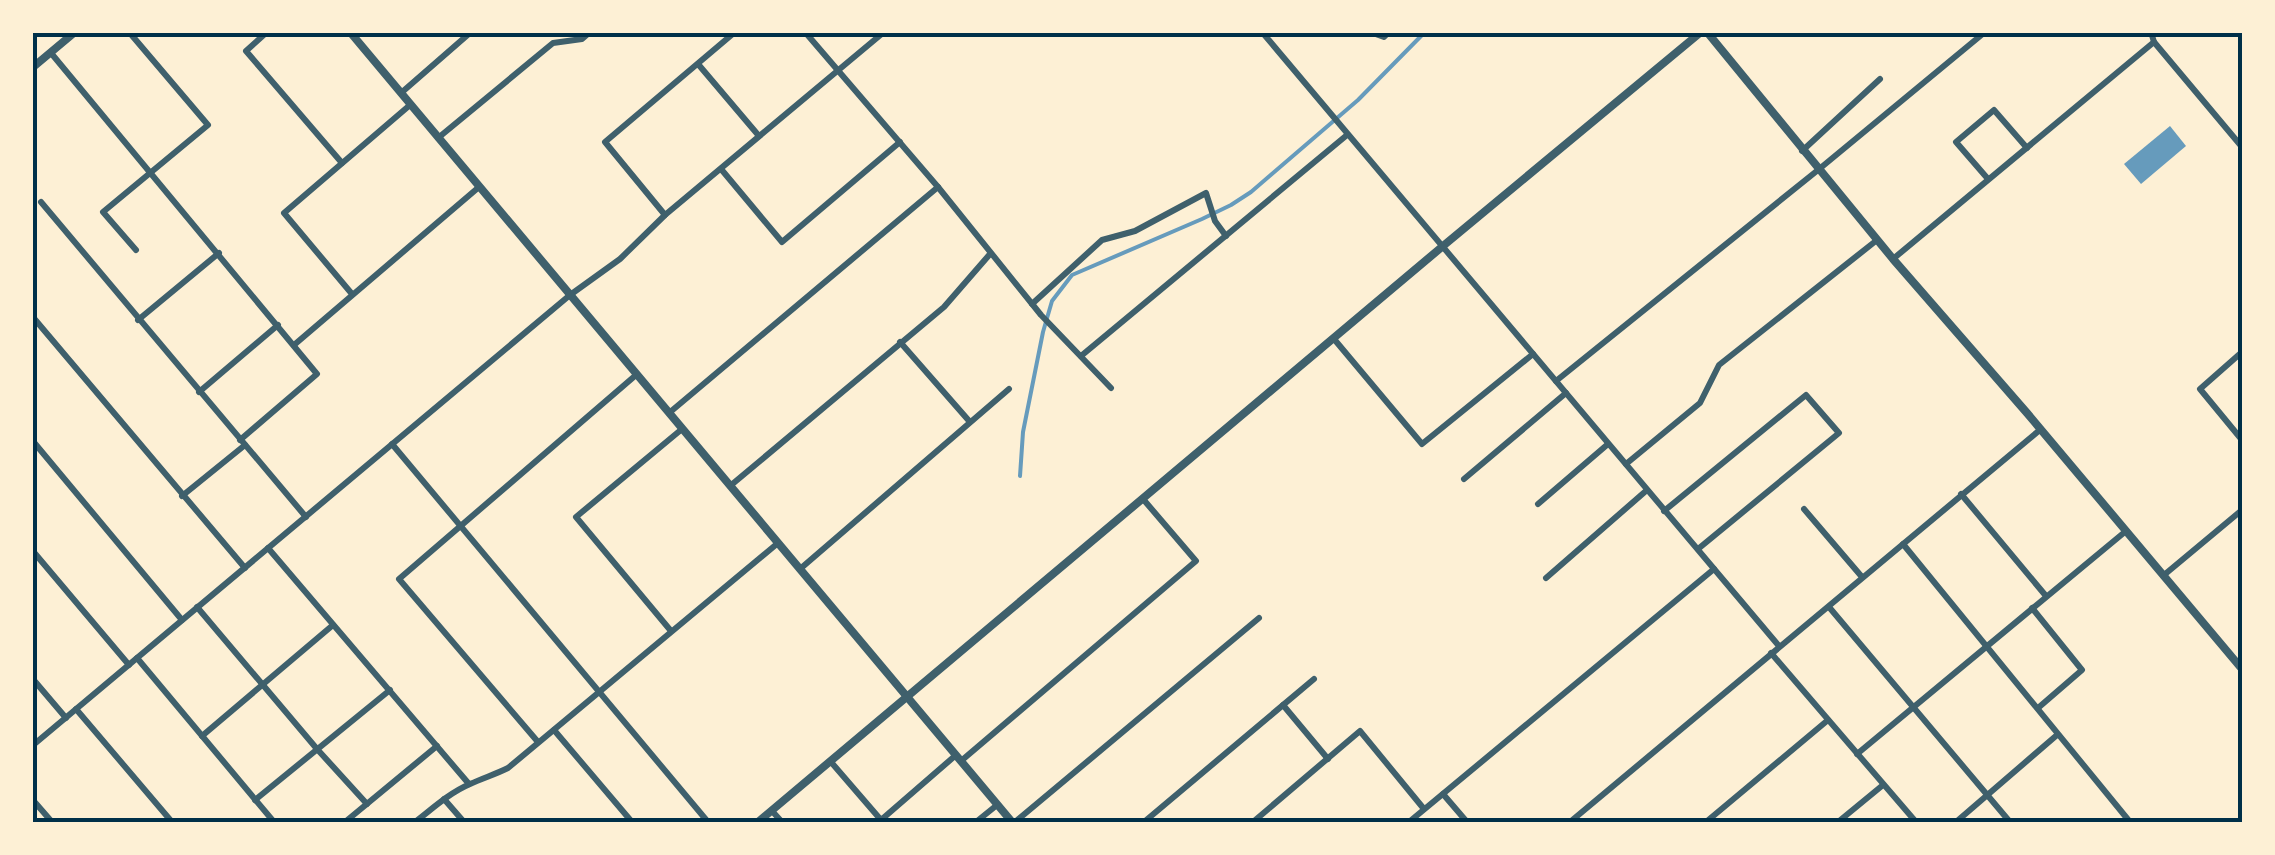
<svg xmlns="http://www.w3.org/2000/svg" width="2275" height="855" font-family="'Nunito Sans',sans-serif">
  <rect width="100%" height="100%" fill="#fdf0d5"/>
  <path fill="#669bbc" d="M2170,126L2186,146L2141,184L2124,164Z"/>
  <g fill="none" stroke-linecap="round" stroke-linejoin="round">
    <path stroke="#669bbc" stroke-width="4" d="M1020,476L1023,432L1043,332L1052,301L1072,275L1202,219L1231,205L1251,192L1358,100L1425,32"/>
    <g stroke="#3f606c" stroke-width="6">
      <path d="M129,32L208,125L103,212L136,250"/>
      <path d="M267,32L246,51L342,163"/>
      <path d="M805,32L938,187L1041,315L1111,388"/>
      <path d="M1262,32L1779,646"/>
      <path d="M1370,32L1384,37L1389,32"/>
      <path d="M2151,32L2154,42L2242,147"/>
      <path d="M51,53L317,374L240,440"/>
      <path d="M698,64L759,136"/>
      <path d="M401,93L471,32"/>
      <path d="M438,138L553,43L582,39L590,32"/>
      <path d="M1802,151L1880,79"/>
      <path d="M721,169L782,242L900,142"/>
      <path d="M1988,179L1956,142L1994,110L2027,148"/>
      <path d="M41,202L306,517"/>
      <path d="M665,215L605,142L735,32"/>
      <path d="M1893,259L2154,42"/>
      <path d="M352,294L284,213L410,105"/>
      <path d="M1032,304L1102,240L1135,231L1206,193L1215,221L1226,236"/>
      <path d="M32,316L245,568"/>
      <path d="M138,320L219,253"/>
      <path d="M1334,339L1422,444L1533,354"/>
      <path d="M900,342L970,422"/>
      <path d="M294,345L479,187"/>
      <path d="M2242,352L2200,389L2242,440"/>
      <path d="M1081,356L1347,135"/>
      <path d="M1556,381L1818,170L1985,32"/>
      <path d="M199,392L278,325"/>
      <path d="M669,413L938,187"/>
      <path d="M32,440L182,620"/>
      <path d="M392,444L708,822"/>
      <path d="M1626,464L1700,403L1719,365L1877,240"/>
      <path d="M1464,479L1566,393"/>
      <path d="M730,486L944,307L990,254"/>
      <path d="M1961,494L2046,596"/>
      <path d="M182,496L245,445"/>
      <path d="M1538,504L1608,444"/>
      <path d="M1804,509L1862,577"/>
      <path d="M1664,511L1806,395L1839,433L1698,549"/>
      <path d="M1903,544L2130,822"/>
      <path d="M268,548L469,784"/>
      <path d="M32,550L129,665"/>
      <path d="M800,569L1009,389"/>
      <path d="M2164,575L2242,510"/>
      <path d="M1546,578L1647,490"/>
      <path d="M197,607L317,749L367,804"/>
      <path d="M1829,607L2010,822"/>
      <path d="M2032,608L2082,670L2038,708"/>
      <path d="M671,631L576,517L682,429"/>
      <path d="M1771,653L1916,822"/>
      <path d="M137,658L274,822"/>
      <path d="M32,678L66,718"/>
      <path d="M1283,705L1328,759"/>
      <path d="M76,709L172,822"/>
      <path d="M554,730L632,822"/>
      <path d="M202,736L333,625"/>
      <path d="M538,742L399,579L636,375"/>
      <path d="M32,746L570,295L620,259L665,215L884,32"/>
      <path d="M1857,754L2126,531"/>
      <path d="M961,761L1196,561L1143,499"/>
      <path d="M831,762L881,820L956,755"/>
      <path d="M1443,794L1467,822"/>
      <path d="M32,799L52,822"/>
      <path d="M444,799L464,822"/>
      <path d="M255,800L390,690"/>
      <path d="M772,811L782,822"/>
      <path d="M345,822L437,746"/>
      <path d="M415,822C432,809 449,793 470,784C483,778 496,774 508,768L778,543"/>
      <path d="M976,822L997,805"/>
      <path d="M1015,822L1259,618"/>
      <path d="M1144,822L1314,679"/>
      <path d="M1253,822L1360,731L1424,809"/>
      <path d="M1409,822L1714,569"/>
      <path d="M1570,822L2041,429"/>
      <path d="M1706,822L1828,720"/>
      <path d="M1838,822L1883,785"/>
      <path d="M1956,822L2057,735"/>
    </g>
    <g stroke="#3f606c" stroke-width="8">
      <path d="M350,32L1012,822"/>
      <path d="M1707,32L1893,259L2027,413L2242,669"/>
      <path d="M32,68L75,32"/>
      <path d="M758,822L1443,246L1701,32"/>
    </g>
  </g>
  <rect width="2275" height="855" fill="none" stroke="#fdf0d5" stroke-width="70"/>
  <rect x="35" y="35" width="2205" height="785" fill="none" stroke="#003049" stroke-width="4"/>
</svg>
